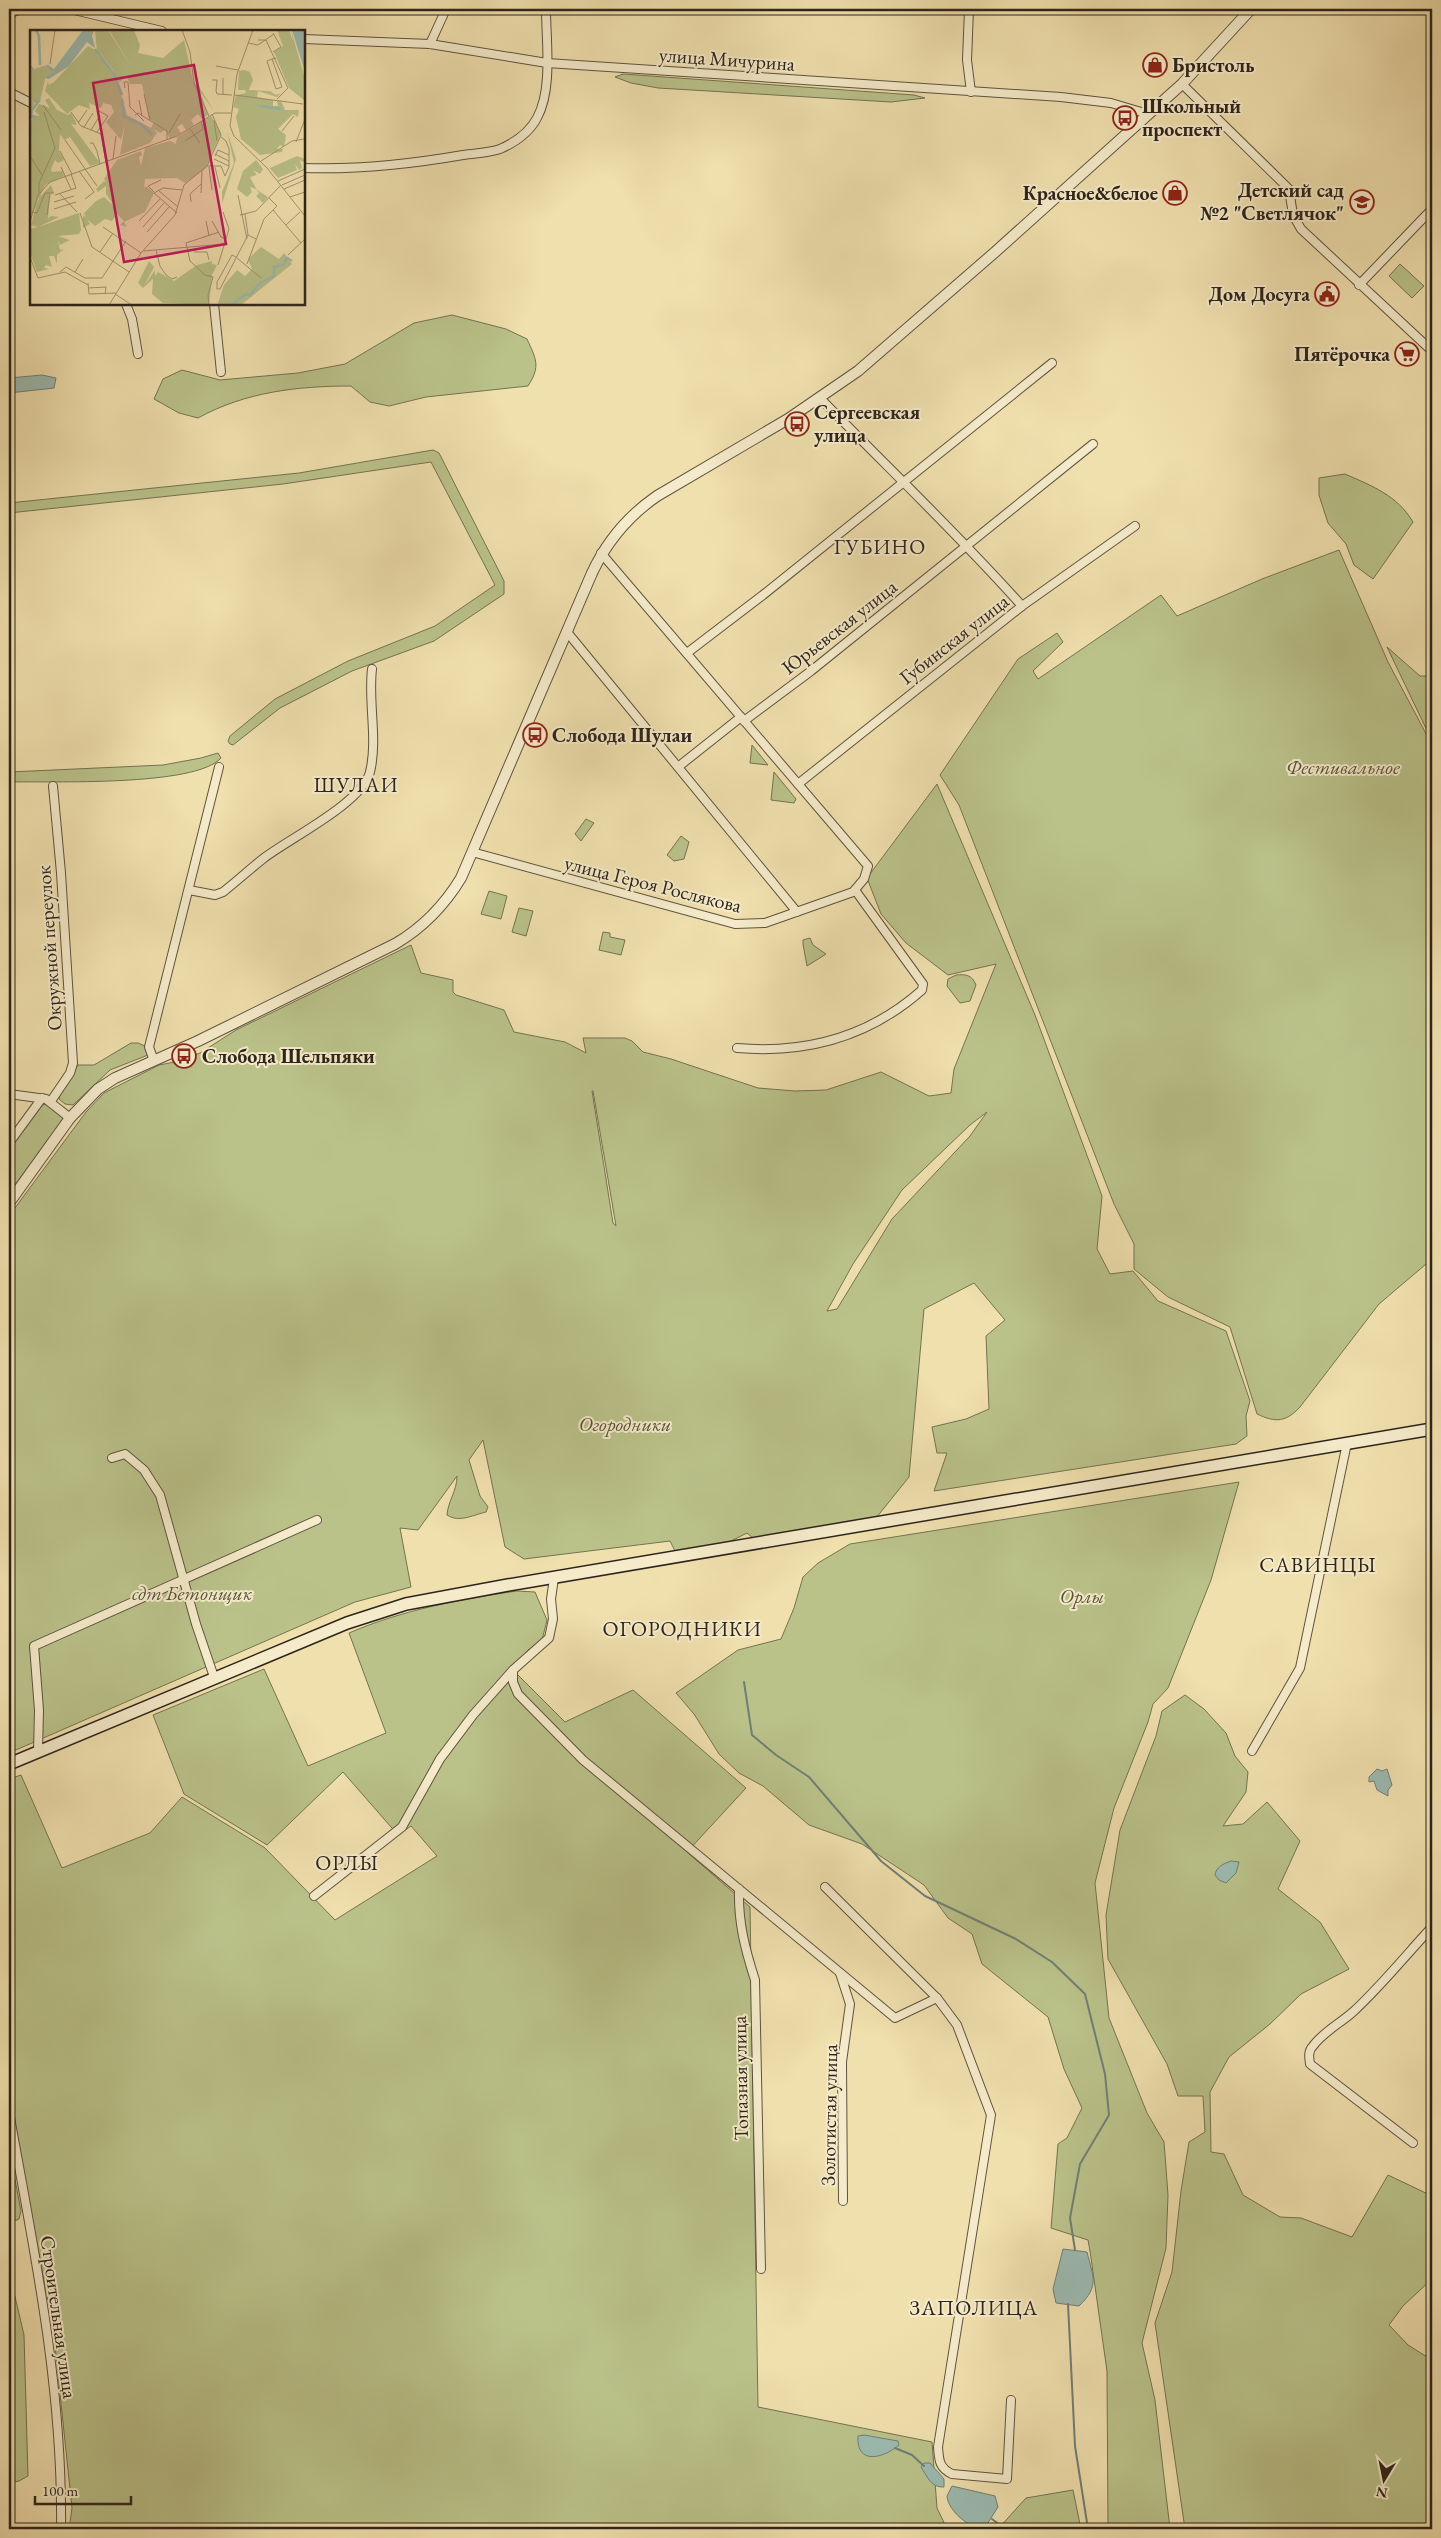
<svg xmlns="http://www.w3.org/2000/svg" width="1441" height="2538" font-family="'EB Garamond',serif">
  <rect width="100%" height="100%" fill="#f0e0ae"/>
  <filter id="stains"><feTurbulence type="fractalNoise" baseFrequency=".004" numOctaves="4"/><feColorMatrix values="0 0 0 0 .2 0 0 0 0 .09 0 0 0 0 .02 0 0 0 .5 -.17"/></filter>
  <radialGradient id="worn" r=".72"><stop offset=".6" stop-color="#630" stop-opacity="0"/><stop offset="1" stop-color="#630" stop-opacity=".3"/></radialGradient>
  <g fill="#bac28a" stroke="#747352" fill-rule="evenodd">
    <path d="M623,74L914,95L925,98L891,102L658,88L631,83L615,77Z"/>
    <path d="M1400,264L1424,286L1412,298L1389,276Z"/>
    <path d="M452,315L506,329L527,339C536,359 541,366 528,386L426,397L389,406L370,402L351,386C298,386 245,392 198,418L179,413L154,399L163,379L182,370L220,380L298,373L345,364L414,323Z"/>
    <path d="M433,450L439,453L504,581V594L434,641L352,671L280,708L233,745L230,744L228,741L230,736L275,699L348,661L435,626L495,585L431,462L283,484L9,513V503L299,473Z"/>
    <path d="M1345,474C1372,486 1397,495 1413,522L1373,579L1354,565L1346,544L1328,523L1319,495V478Z"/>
    <path d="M1339,550L1388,662L1432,745V1259L1379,1304L1300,1407C1286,1422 1276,1423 1257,1414L1230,1327L1168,1297L1134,1269V1244L1114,1204L959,805L940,775L1018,659L1057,633L1063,642L1033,671L1038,679L1161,595L1177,616L1262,579Z"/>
    <path d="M1387,647L1420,676H1432V741Z"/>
    <path d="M752,745L768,765L750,763Z"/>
    <path d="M218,753L221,758C195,787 51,781 9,782V772L163,765L201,758Z"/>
    <path d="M774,772L796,799L794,803L771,800Z"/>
    <path d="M937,784L1035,1015L1102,1196L1097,1249L1110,1274L1133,1271L1158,1301L1226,1331L1250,1401L1246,1416L1247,1436L1236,1444L934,1491L947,1453H937L932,1427L966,1419L989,1409L986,1336L1005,1320L974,1283L924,1309L909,1477L876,1518L754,1539L747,1533L719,1547L676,1553L670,1541L524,1559L505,1547L483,1440L469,1460L480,1496L488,1507L486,1512C473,1515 459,1523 447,1515C448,1501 457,1491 457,1476L418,1530L400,1528L411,1587L355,1602L9,1753V1216L86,1112L104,1093L159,1065L180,1061L200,1053L236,1030L411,945L421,973L453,980V992L456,995L504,1010L514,1032L565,1042L586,1053L583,1038H625L632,1041L643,1052L671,1059L758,1088L795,1091L826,1090L881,1072L929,1096L951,1093L954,1069L996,964L948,975L906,943L881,914L867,878ZM592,1091H593L616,1226L613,1223ZM987,1112L970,1136L892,1219L837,1309L827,1311L853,1264L902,1190L970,1125Z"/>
    <path d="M586,819L594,823L581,841L575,834Z"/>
    <path d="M681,836L689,842L684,859L674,861L667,855Z"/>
    <path d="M489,891L507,896L501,919L481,914Z"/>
    <path d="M519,908L533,911L526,936L512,932Z"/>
    <path d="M603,932L610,933V937L625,940L621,955L599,950Z"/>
    <path d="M810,938L813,945L826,954L807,966L803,944V940Z"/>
    <path d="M956,975C966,974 972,975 976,985L970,1001L960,1003L947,986L948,979Z"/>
    <path d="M131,1043H138L147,1047L148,1055L110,1070L73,1105L65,1104L59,1099L60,1093L78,1065H94Z"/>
    <path d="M49,1104L62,1114L63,1119L9,1193V1149L41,1105Z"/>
    <path d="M1239,1482L1211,1580L1168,1688L1153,1704L1148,1722L1114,1808L1095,1883L1109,2018L1147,2113L1164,2142L1168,2195L1166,2248L1142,2343L1155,2400L1170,2529H1108L1107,2371L1090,2251L1088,2240L1051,2228L1058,2144L1067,2138L1082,2108L1064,2069L1048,2017L982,1964L972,1934L948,1918L924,1885L862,1844L809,1825L763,1786L739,1773L719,1754L694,1714L676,1693L738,1650L781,1639L794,1608L803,1577L818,1563L850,1544Z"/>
    <path d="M517,1591L535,1592L547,1620L542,1640L528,1650L516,1673L565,1722L633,1690L746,1788L687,1852L750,1907L758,2407L932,2442L937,2508L947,2529H69L72,2508L53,2327L9,2098V1779L21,1775L62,1868L150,1833L182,1797L265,1848L335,1920L437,1856L411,1826L398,1835L343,1772L267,1845L184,1794L153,1715L264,1669L308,1766L386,1733L349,1633C402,1610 461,1599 517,1591Z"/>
    <path d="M1185,1695L1204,1709L1226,1733L1235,1756L1248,1772L1246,1792L1223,1826L1243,1824L1267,1802L1300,1841L1278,1889L1320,1922L1349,1969L1301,1994L1270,2024L1229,2057L1210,2092L1211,2152L1224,2154L1243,2195L1280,2217L1301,2218L1352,2237L1388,2175L1432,2196V2279L1403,2306L1389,2325L1408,2345L1432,2360V2529H1185L1155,2323L1172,2272L1181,2191L1189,2142L1205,2132L1203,2096H1178L1167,2064L1108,1959L1106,1915L1120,1830L1156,1736L1162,1711Z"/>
    <path d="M9,2148L21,2211L19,2219L12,2222L9,2213Z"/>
    <path d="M9,2271L24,2335L28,2476L19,2481L9,2483Z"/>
    <path d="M1073,2490L1081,2529H998L1026,2498Z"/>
  </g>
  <g fill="#9cbbb2" stroke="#707f76">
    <path d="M42,375L56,378L54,388L9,393V378Z"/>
    <path d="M1377,1769L1382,1771L1387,1769L1392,1785L1388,1790V1796L1377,1790L1374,1781L1369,1782V1777Z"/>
    <path d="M1231,1861L1239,1862L1236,1873L1226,1883L1219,1880L1215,1875C1216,1867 1223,1864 1231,1861Z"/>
    <path d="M1063,2249L1087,2252C1093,2277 1100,2286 1079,2306L1056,2303L1053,2289Z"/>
    <path d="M864,2435L898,2441L899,2445C884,2458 856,2466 858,2436Z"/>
    <path d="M924,2463H930L944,2479V2487C931,2488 927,2476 921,2467Z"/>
    <path d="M952,2486L995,2496L998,2507L984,2529C970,2529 948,2511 947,2496Z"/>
  </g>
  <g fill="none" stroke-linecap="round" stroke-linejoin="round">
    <g stroke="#707f76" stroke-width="2">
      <path d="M744,1682L752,1735L776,1755L809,1777L881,1861L925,1896L1016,1939L1052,1962L1085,1994L1105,2074L1109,2115L1080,2164L1070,2218L1075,2250"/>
      <path d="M1068,2304L1075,2446L1088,2529"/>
      <path d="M895,2448L912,2455L924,2466"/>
      <path d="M992,2519L1005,2529"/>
    </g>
    <g stroke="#5e5340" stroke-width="10">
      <g id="minor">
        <path d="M70,9L162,31"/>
        <path d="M969,9L967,60L971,92"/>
        <path d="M9,14L21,9"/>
        <path d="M304,39L430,44L547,63L1061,97L1111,103L1148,114"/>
        <path d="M430,44L446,9"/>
        <path d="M1182,84L1289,189L1293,215L1301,229L1432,351"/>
        <path d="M9,92L31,103"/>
        <path d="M304,168C357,170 411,164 463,155C475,153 489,153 500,149C516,142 529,133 537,118C553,89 546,41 546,9"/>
        <path d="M1359,285L1432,209"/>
        <path d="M126,304L132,319L138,354"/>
        <path d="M214,304L221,372"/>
        <path d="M821,399C888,468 958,534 1022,606"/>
        <path d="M567,632L797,912"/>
        <path d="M687,653L763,595L1052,363"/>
        <path d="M744,721L811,671L1093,444"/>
        <path d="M678,767L741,717"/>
        <path d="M798,784L1022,606L1135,526"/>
        <path d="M472,852L735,924L765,923L853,892L864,879L868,866L601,553"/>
        <path d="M189,890L215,895L223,892C237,881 250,869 264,858C290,838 362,803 370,772C378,739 368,703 372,669"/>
        <path d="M737,1048C807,1054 869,1037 922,990L923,984L855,890"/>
        <path d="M154,1061L149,1047L219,767"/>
        <path d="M9,1094L46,1099L70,1118"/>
        <path d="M51,1101L70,1073L73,1063L61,873L53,786"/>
        <path d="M9,1143L42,1098"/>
        <path d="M112,1458L125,1454L144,1470L160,1495L196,1624L214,1677"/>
        <path d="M554,1578L551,1599L553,1619L549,1638L513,1670V1682L518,1694L583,1760L895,2018L937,1998"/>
        <path d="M1432,1673V1741"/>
        <path d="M1252,1751L1300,1668L1347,1443"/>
        <path d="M38,1752L39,1710L34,1646L317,1520"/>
        <path d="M825,1887L937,1998L957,2025L991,2115L938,2447C939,2460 939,2468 952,2474L1007,2479L1011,2400"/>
        <path d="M739,1889C738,1922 745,1949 755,1980L761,2269"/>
        <path d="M314,1896L402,1827L440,1759L473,1715L513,1670"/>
        <path d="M840,1973L850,2004L842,2062L843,2201"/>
        <path d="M9,2112C34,2250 63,2388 61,2529"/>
        <path d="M1413,2143L1310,2064C1309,2057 1308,2051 1313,2046C1323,2032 1341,2023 1354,2011C1382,1985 1406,1955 1432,1927"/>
      </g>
    </g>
    <g stroke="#5e5340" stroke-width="12">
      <path id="tertiary" d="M9,1203L70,1118L98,1089L115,1078L198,1041L395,944C424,927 444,906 461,878L592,573C607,541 628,516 657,496L788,419L858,371L994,253L1182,84L1251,9"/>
    </g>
    <g stroke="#2d241b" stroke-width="14">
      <path id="secondary" d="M9,1764L347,1623L406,1604L508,1585L1432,1429"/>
    </g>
    <use href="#minor" stroke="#f5ebca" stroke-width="8"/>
    <use href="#tertiary" stroke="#f5ebca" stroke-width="10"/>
    <use href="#secondary" stroke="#f5ebca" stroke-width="11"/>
  </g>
  <defs>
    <g id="shop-ring" transform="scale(1.25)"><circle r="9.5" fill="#f5ebca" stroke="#8f2418" stroke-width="1.5"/><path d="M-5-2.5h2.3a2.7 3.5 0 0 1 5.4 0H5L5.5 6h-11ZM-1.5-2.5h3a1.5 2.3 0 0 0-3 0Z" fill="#8f2418"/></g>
    <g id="bus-ring" transform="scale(1.25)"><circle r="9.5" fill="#f5ebca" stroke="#8f2418" stroke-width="1.5"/><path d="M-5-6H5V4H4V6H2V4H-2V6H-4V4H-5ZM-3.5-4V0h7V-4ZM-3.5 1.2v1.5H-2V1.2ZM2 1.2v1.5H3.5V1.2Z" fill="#8f2418"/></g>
    <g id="school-ring" transform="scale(1.25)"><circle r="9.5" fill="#f5ebca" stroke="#8f2418" stroke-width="1.5"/><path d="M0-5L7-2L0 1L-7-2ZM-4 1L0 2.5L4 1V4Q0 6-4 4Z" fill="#8f2418"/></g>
    <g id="civic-ring" transform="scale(1.25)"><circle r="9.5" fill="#f5ebca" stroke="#8f2418" stroke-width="1.5"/><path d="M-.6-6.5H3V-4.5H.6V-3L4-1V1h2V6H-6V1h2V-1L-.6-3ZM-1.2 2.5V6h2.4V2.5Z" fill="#8f2418"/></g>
    <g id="supermarket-ring" transform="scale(1.25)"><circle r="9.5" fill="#f5ebca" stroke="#8f2418" stroke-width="1.5"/><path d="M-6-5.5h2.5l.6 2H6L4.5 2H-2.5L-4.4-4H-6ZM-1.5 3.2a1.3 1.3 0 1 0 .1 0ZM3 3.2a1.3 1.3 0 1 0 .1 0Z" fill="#8f2418"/></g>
  </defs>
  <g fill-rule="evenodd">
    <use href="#shop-ring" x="1155" y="65"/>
    <use href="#bus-ring" x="1125" y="118"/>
    <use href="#shop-ring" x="1175" y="193"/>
    <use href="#school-ring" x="1362" y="202"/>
    <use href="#civic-ring" x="1327" y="294"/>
    <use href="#supermarket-ring" x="1407" y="354"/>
    <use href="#bus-ring" x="797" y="424"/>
    <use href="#bus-ring" x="535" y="735"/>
    <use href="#bus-ring" x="184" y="1056"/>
  </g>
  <g text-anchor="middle" stroke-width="4" stroke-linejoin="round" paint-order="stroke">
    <g font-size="20" fill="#2d241b" stroke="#f5ebca">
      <text transform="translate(727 59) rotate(4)" y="7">улица Мичурина</text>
      <text transform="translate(839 627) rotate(-38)" y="7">Юрьевская улица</text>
      <text transform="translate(954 639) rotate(-38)" y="7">Губинская улица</text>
      <text transform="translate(653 884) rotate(14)" y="7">улица Героя Рослякова</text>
      <text transform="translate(49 948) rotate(-94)" y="7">Окружной переулок</text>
      <text transform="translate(740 2078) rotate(-91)" y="7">Топазная улица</text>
      <text transform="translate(829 2115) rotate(-89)" y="7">Золотистая улица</text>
      <text transform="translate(59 2317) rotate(82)" y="7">Строительная улица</text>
    </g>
    <g font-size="20" font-weight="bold" fill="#2d241b" stroke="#f5ebca" text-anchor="start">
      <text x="1172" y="72">Бристоль</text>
      <text x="1142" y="113">Школьный<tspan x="1142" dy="23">проспект</tspan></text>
      <text x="1344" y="197" text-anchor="end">Детский сад<tspan x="1344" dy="23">№2 "Светлячок"</tspan></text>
      <text x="1158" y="200" text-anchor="end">Красное&amp;белое</text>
      <text x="1310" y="301" text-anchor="end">Дом Досуга</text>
      <text x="1390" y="361" text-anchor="end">Пятёрочка</text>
      <text x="814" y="419">Сергеевская<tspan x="814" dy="23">улица</tspan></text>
      <text x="552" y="742">Слобода Шулаи</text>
      <text x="202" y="1063">Слобода Шельпяки</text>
    </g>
    <g font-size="20" font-style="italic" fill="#57533c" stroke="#f5ebca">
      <text x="1343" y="774">Фестивальное</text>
      <text x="625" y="1431">Огородники</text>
      <text x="192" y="1600">сдт Бетонщик</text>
      <text x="1082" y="1603">Орлы</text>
    </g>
    <g font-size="21" letter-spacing="1" fill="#2d241b" stroke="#f5ebca">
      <text x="880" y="554">ГУБИНО</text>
      <text x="356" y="792">ШУЛАИ</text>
      <text x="1318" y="1572">САВИНЦЫ</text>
      <text x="682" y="1636">ОГОРОДНИКИ</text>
      <text x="347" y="1870">ОРЛЫ</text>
      <text x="974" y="2315">ЗАПОЛИЦА</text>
    </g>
  </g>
  <g transform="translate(30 30)">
    <rect width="275" height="275" fill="#f0e0ae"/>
    <path d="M65,0H78L103,39L79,0H104L110,15L108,23L133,28L154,10L163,51L168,58L164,39L170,58L184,81L171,63L178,85L172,89L168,84L161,90L164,95L156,100L152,94L147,97L151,103L140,109L135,100L130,103L124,99L127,103L120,113L90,125L95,95L91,110L76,92L84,82L81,75L73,73L71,78L59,73L60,79L49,75L37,84L15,61L18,52L19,55L24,52L58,16L67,21ZM70,23L83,40L89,52L97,47L100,54H112L119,89L124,92L121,98L97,85L86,46L67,24ZM247,0H259L263,12L261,0L275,49V71L259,58L244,22L253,16ZM0,36L2,40L18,37L24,42L14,47L10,71L6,69L7,61L1,85L10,86L5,81L9,74L20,78L15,70L19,68L27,80L38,85L41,83L46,92V95L41,94L70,133L60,136L40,107L34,110L30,104L29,121L34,130L28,133L25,130L21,139L22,142L32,141L34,146L15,155L0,189V92L3,88H0ZM214,40L220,42L223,50L219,60L240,61L246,65L251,63L247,67L228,61L227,67L243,70V76H248L247,71H251L255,80H269L268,87L263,84L248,99L256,105L254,117L250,115L247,119H253L252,122L230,125L211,109L206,87L209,79L203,77L206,65L216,63L215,60H208L209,41ZM181,86L191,103L175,139L155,153L147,148L115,149L114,158L116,156L124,163L115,182L94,192L97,197L90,195L94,191L87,184L82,191L75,189L65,196L57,189L60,194L53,198V185L56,188L54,183L66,171L74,167L84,176L76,164V156L68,162L66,159L74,151L76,152L74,149L87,130L111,121L112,125L109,127L111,136L115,118L140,111L146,114L147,107ZM197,101L206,129L192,174V162L204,133ZM267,126L275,129V133L270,130L272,138L269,140L265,134L267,140L248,148L233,130L240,138ZM226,130L233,139L230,144L223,140L227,145L220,147L227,160L238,167L233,173L226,166L229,163L226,159L220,157L222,162L217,167L207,159L213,141ZM21,155L24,163L20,164L18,189L21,186L29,187L8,197L49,183L51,200L49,204L28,206L40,210L30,215L28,210L30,220L34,219L27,225V234L24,226H19L22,237L16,235L14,238L19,239L7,242L0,223V199L8,197L1,195L8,169ZM231,217L249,229L254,223L262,234L211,275H188L187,260L188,273L194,255L207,240L215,246L222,239L218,229ZM119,231L124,237L114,256L125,240V246L128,242L144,251L167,235L182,231V234L187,235L182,245L179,275L133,273L122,264L123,249L113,258L108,253Z" fill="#bac28a" fill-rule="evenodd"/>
    <path d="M53,0H64L62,6L65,18L57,12L39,36L19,49L15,48L10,72L8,73L4,72L7,61L6,69L10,71L14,47L24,42L17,37L2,40L0,34L4,39L18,35L24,39ZM262,0H274L275,3V42Z" fill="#9cbbb2"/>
    <path fill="none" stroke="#9cbbb2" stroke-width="2.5" d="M6,0L9,6L10,35M65,19L84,44L92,65M92,69L94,87L111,94L122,105M230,76L251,79M0,88L4,87L1,85L2,80L8,72M233,252L244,246V237L253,235L257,228L262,231M201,275L216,264L220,265L232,251"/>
    <path fill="none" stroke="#a29573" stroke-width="1" d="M152,0L160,22L164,53L179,86M223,0L207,44L200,96L204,106L237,138L275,186M228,10H236L258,58L247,69M218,13L228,15L244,4M243,22L251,17L243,3M242,29L252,57L246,59L237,31L242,29L246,28M20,34L25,0M186,36L208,40M182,50H187L186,61M95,58L94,52H98L100,77L114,91M186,61L187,64L202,65M114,64L120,90M193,65V48M204,65L273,74M109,70L112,86M13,75L31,100M41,82L51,96L71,104L76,132M105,85L108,83L137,101V110M184,90L187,111M48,93L57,80M54,97L63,83M160,99L170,113M61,100L69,87M252,101L264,86M67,102L78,86L69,81M139,103L150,84M191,107L196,111L199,119V137L195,146M35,110L67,156M155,111L173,99L171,91M266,112L275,89M60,113H63L67,121L70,134M30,121L42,144M185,124L199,131M0,126L12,145M185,126L188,120L199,125M83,129L86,106M184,129L199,136M231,131L262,111L274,109M177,136H191L195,146M31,137L41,159M179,137L182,160M185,137L190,158M49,141L64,162L55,169M248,151L275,139M252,155L275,145M254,159L275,150M128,160L148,177M124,162L118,156L131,150M9,163V153L25,118L14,82M171,163L172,141M30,164L47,182M25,165L46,158L41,144M208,165L217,209M260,167L275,162M24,172L44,166M161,172L160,164L171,154M24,179L46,172M243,180L271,213M2,182L7,183L15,163H24M50,183L62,217M147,183L124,163L133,158L152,160M215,184L218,205L226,209M17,185L20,164M210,185L226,181L251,155M109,191L130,169M176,191L179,206M182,191L191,207L196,209M0,192L8,165L20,152L147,106L185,83H201M256,195L270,182M73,197L111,223M113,197L134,173M117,202L139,177M62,217L99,242M126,220L130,236L136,245L142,249L147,247M113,221L195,214M70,222L83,203M164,222H177L179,230M258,225L275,209M0,227L8,248L35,242L58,255M206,227L202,225L187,252V259H190L218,205M207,228L231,248M217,234L234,189L247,176L239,168M188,235L199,199L193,182M30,242L36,237L55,248H72L96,211M45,242L53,229M58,253L59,264L86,263M58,258L76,257L75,264M85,264L102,275M79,275L111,223L145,185L154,155L177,136L191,105L182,84M179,275L178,265L183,247L175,245L160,231L156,213L189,202"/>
    <path fill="#c2185b" fill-opacity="0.15" stroke="#c2185b" stroke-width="2.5" d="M164,35L196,214L94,232L63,53Z"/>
    <rect width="275" height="275" fill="none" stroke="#2d241b" stroke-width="2.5"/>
  </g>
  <rect width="1441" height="2538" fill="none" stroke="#f0e0ae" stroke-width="30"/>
  <rect x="10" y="10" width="1421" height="2518" fill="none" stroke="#2d241b" stroke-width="2.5"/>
  <rect x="15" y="15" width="1411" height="2508" fill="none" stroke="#2d241b"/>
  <g transform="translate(1384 2480) rotate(190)" stroke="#f5ebca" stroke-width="4" paint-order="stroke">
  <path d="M0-4L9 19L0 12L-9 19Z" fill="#2d241b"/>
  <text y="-8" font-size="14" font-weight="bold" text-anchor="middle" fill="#2d241b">N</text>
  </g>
  <path d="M35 2496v8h96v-8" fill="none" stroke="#2d241b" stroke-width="2.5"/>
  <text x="42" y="2496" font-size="15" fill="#2d241b" stroke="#f5ebca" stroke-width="4" paint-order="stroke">100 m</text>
  <rect width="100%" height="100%" filter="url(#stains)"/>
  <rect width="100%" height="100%" fill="url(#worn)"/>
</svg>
